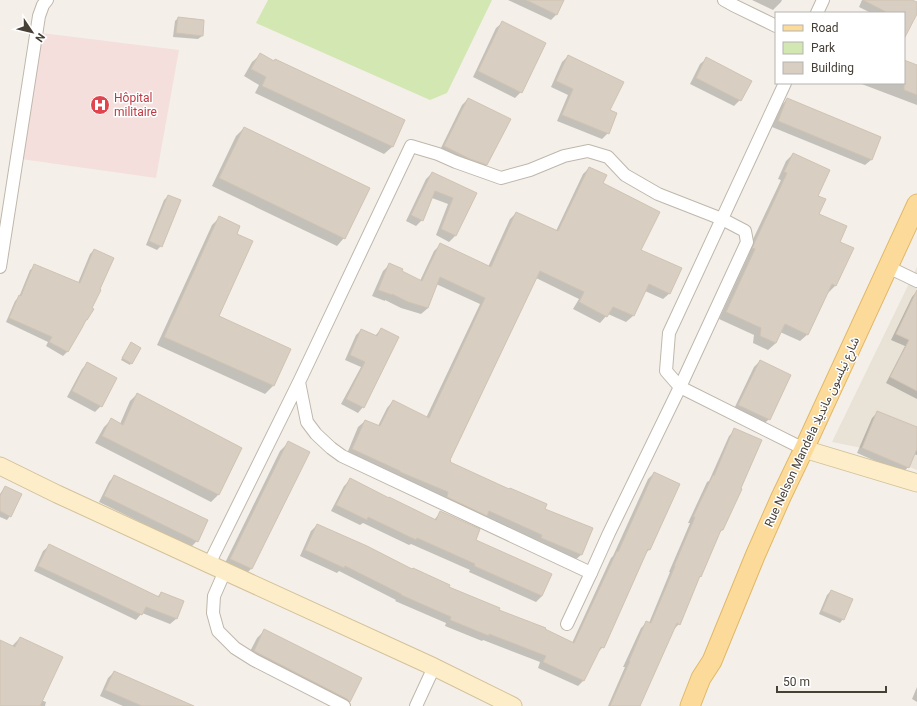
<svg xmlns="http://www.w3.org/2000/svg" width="917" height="706" font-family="Roboto,'Noto Sans Arabic',sans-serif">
  <rect width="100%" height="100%" fill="#f4f0e9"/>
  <path fill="#e8e2d7" d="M917,267V470L862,448L832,442Z"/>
  <path fill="#f4dfdc" d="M42,33L179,50L156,178L21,159Z"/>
  <path fill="#d2e7b2" d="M268,0H492L447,93L430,100L256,23Z"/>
  <g fill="#0003">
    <path d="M508,0H563L557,14L551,20Z"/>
    <path d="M752,0H782L781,2L773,10Z"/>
    <path d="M862,0H910L917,3V12L904,30V13H871L859,7Z"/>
    <path d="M178,18L202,36L198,39L173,37L175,21Z"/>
    <path d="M502,23L521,92L515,98L473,77L496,28Z"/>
    <path d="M260,55L404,121L392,147L384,154L255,93L259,85L244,76L252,62Z"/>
    <path d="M568,56L609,110L608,133L602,139L557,121L568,95L551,87L562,62Z"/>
    <path d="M706,59L740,100L734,106L690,84L700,64Z"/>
    <path d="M904,61L917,66V105L859,83H904Z"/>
    <path d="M468,99L487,165L481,171L439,152L462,105Z"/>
    <path d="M787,99L880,137L871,160L865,165L772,127L782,105Z"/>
    <path d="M244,128L344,238L337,246L212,186L236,136Z"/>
    <path d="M793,154L817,196L818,214L838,243L836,285L828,293L827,292L808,334L800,341L780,332L776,343L768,350L753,343L754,335L719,319L748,256L746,255L747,252L781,180L778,179L786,161Z"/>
    <path d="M589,168L602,184L639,250L670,293L663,299L645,291L633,316L626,322L608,314L600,323L573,309L579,299L536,278L449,461V462L544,509L581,555L574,561L346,456L358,427L365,421L378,426L387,408L393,401L426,418L480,304L436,284L428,308L421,314L401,308L385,300V301L372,296L383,271L389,265L401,272L420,281L434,251L441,244L488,267L510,219L516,213L556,231L583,174Z"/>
    <path d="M432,173L475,193L455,236L449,242L436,235L448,204L432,198L422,220L416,226L406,221L426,179Z"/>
    <path d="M168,196L161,246L157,250L146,245L164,200Z"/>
    <path d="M220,217L235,234L218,317L289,349L273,386L265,394L157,345L212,225Z"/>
    <path d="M94,250L81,328L67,352L63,356L46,346L48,342L6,322L15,301L19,297L30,270L35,266L78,283L90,254Z"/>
    <path d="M917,291V399L886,383L905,346L891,340L912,297Z"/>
    <path d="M381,329L363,407L358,413L341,404L361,367L345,360L356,335L361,330L375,336Z"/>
    <path d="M131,343V363L130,365L121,360Z"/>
    <path d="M760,361L769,419L763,425L733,411L754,367Z"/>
    <path d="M87,364L101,406L95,412L67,397L82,369Z"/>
    <path d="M137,394L241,449L218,495L211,502L95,443L104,427L111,420L120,424L130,401Z"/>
    <path d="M878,412L917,428V455L914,454L908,467L903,473L857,453L872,418Z"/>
    <path d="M735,430L722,530L719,533L700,576L698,579L679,624L673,630L639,706H608L625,667H623L641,628L647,622L649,623L670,572H669L690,523H688L707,482L709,481L729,436Z"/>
    <path d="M288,443L308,452L251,569L243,577L223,567L280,451Z"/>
    <path d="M654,473L679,484L649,550L645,553L603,647L597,653L584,680L578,686L538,668L540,662L483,640L482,641L445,626L446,623L395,601L396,600L339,571L337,573L300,556L311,531L317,525L448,588L572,643L611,558L613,556L648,479Z"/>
    <path d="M114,476L197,541L191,547L99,502L109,482Z"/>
    <path d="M350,480L434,520L441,512L474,541L542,596L536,602L469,572L470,570L411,544L409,545L363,523L360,525L331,511L344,486Z"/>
    <path d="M5,487L10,516L7,520L0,517V494Z"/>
    <path d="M49,546L157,597L161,593L183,601L176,619L170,624L142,613L136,620L34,571L43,551Z"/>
    <path d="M831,591L843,619L840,623L819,614L827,595Z"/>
    <path d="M265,630L361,678L349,701L345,706L246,659L257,638Z"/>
    <path d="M20,638L41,700L46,702L45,706H0V641L12,646Z"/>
    <path d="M114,672L192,706H123L100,696L108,678Z"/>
    <path d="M917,687V702L912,699Z"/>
  </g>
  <g fill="#d8cec1" stroke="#d0c3b2">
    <path d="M526,0H564L557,15Z"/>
    <path d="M863,0H912L917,2V14L904,39V13H888Z"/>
    <path d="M178,17L204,20L203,36L176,33Z"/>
    <path d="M502,21L546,43L522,93L478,71Z"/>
    <path d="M260,53L274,61L275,59L405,120L393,147L262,86L266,77L251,69Z"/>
    <path d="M568,55L624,82L610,110L617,113L609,134L562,115L573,89L556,81Z"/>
    <path d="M706,57L752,81L741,101L696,78Z"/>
    <path d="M904,60L917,65V95L904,90Z"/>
    <path d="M468,98L511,119L487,165L470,159L444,146Z"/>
    <path d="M787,98L881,137L872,160L778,121Z"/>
    <path d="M244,127L370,188L345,239L219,178Z"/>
    <path d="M793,153L830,170L818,196L826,199L819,214L847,226L840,242L854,248L836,286L832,284L808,335L785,324L776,343L760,336L761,328L726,312L755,249L752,248L754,244L787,173L784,172Z"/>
    <path d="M589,167L607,175L603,183L660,212L641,250L682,268L670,294L649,284L634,316L613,307L607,317L579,302L584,292L540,271L450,460L451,461L450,462L509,489L510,488L547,504L545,509L593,528L582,555L541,538L542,535L489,511L487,516L447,497L448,492L400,472V471L352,449L365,420L380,426L393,400L429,418L485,298L440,277L428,308L408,302L392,294V295L378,290L389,263L403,269L402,271L422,281L440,243L491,267L516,212L558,231Z"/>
    <path d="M432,172L477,193L456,236L441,229L453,198L435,191L423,221L411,215Z"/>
    <path d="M168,195L181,200L162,247L149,241Z"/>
    <path d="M219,216L240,226L237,234L253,241L219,316L291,349L274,386L164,337Z"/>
    <path d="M94,249L114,258L100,289L101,290L92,308L94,309L87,320H86L82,328L68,352L49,342L52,337L9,318L19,295L21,296L34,264L80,283Z"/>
    <path d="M917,290V391L890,377L909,340L896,334Z"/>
    <path d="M381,328L399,337L364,408L346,399L365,362L350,355L361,329L377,336Z"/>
    <path d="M131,342L141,348L132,364L122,358Z"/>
    <path d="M760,360L791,375L770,420L738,405Z"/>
    <path d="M87,362L117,378L102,407L72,391Z"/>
    <path d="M137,393L242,448L219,495L102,436L111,418L123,425Z"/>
    <path d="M877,411L917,427V449L909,468L862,448Z"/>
    <path d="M734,428L762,440L741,488L742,489L723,530H721L701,577L700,576L680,625L677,623L640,706H610L630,661H629L646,621L651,623L675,566H674L695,517H693L713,475L714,476Z"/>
    <path d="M288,441L310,452L252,569L230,559Z"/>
    <path d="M654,472L680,484L650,550L648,549L604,648L601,647L584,681L543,662L546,656L489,634V636L450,620L451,617L401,595V594L345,566L344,568L305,550L317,524L367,546L412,569L413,568L450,585L449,587L500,608L499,610L546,628L545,629L574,643L617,551L618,552Z"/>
    <path d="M114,475L208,520L198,542L104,496Z"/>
    <path d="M350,478L389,498V497L436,520L440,511L480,529L476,540L552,574L542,596L474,566L475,564L417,538L416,540L368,517L367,520L336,505Z"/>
    <path d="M5,486L22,494L11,517L0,511V496Z"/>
    <path d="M49,544L159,597L161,592L184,601L177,619L146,607L142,615L38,566Z"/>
    <path d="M831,590L853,599L844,620L822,611Z"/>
    <path d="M264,629L362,678L350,702L347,699L254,651Z"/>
    <path d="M20,637L63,657L40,706H0V640L15,647Z"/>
    <path d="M114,671L194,706H142L105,690Z"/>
  </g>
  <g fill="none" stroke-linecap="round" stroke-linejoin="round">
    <g stroke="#bfb7ab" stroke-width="14">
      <g id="street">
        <path d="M724,0L733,5L776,26"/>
        <path d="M817,13L823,0"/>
        <path d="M785,83L669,333L666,371L680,387L804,449"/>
        <path d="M0,267L39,16L43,5L47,0"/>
        <path d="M888,267L917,281"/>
        <path d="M209,564L299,382L411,146L438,154L456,162L501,178L530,170L564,156L588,151L608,157L625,175L658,194L722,219L745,231L747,242L680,387L609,533L591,573L342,456L331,448L316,434L307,422L299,382"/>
        <path d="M225,571L214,596L213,613L218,631L235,648L254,660L344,706"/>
        <path d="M567,624L591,573"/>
        <path d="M416,706L434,667"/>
      </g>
    </g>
    <g stroke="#d3c199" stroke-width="19">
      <g id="secondary">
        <path d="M804,449L917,483"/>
        <path d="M0,466L57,494L209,564L434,667L513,706"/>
      </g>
    </g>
    <g stroke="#e1b869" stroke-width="21">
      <path id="primary" d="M690,706L701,678L712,661L755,556L781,497L804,449L917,204"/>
    </g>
    <use href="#street" stroke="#fff" stroke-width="12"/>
    <use href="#secondary" stroke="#fdeec9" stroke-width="17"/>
    <use href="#primary" stroke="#fcdb9a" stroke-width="19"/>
  </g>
  <defs>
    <g id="hospital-disc" transform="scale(1)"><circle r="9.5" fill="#e0444e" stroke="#fff"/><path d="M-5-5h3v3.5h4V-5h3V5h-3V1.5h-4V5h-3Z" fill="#fff"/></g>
  </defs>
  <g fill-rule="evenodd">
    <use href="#hospital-disc" x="100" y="105"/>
  </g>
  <g text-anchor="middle" stroke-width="3" stroke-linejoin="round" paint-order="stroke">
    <g font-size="12" fill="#be3a42" stroke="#fff" text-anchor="start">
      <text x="114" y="102">Hôpital<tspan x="114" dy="14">militaire</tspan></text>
    </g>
    <g font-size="12" fill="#474037" stroke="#fff">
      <text transform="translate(812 432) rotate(-65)" y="4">Rue Nelson Mandela شارع نيلسون مانديلا</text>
    </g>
  </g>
  <rect x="775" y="12" width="130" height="72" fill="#ffffff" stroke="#b5b3af"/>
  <rect x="783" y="25" width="20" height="6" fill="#fcdb9a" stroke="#b5b3af"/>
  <text x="811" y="32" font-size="12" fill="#474037">Road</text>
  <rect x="783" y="42" width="20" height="12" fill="#d2e7b2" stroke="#b5b3af"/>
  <text x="811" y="52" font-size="12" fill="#474037">Park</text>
  <rect x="783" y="62" width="20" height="12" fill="#d8cec1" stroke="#b5b3af"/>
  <text x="811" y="72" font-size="12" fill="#474037">Building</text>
  <g transform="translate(32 32) rotate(125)" stroke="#ffffff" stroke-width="3" paint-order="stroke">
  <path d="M0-3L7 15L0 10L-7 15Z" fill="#474037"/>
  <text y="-6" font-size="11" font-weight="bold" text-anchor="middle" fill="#474037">N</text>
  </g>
  <path d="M777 686v6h109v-6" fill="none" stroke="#474037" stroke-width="2"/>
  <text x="783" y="686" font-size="12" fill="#474037" stroke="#ffffff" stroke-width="3" paint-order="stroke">50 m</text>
</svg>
